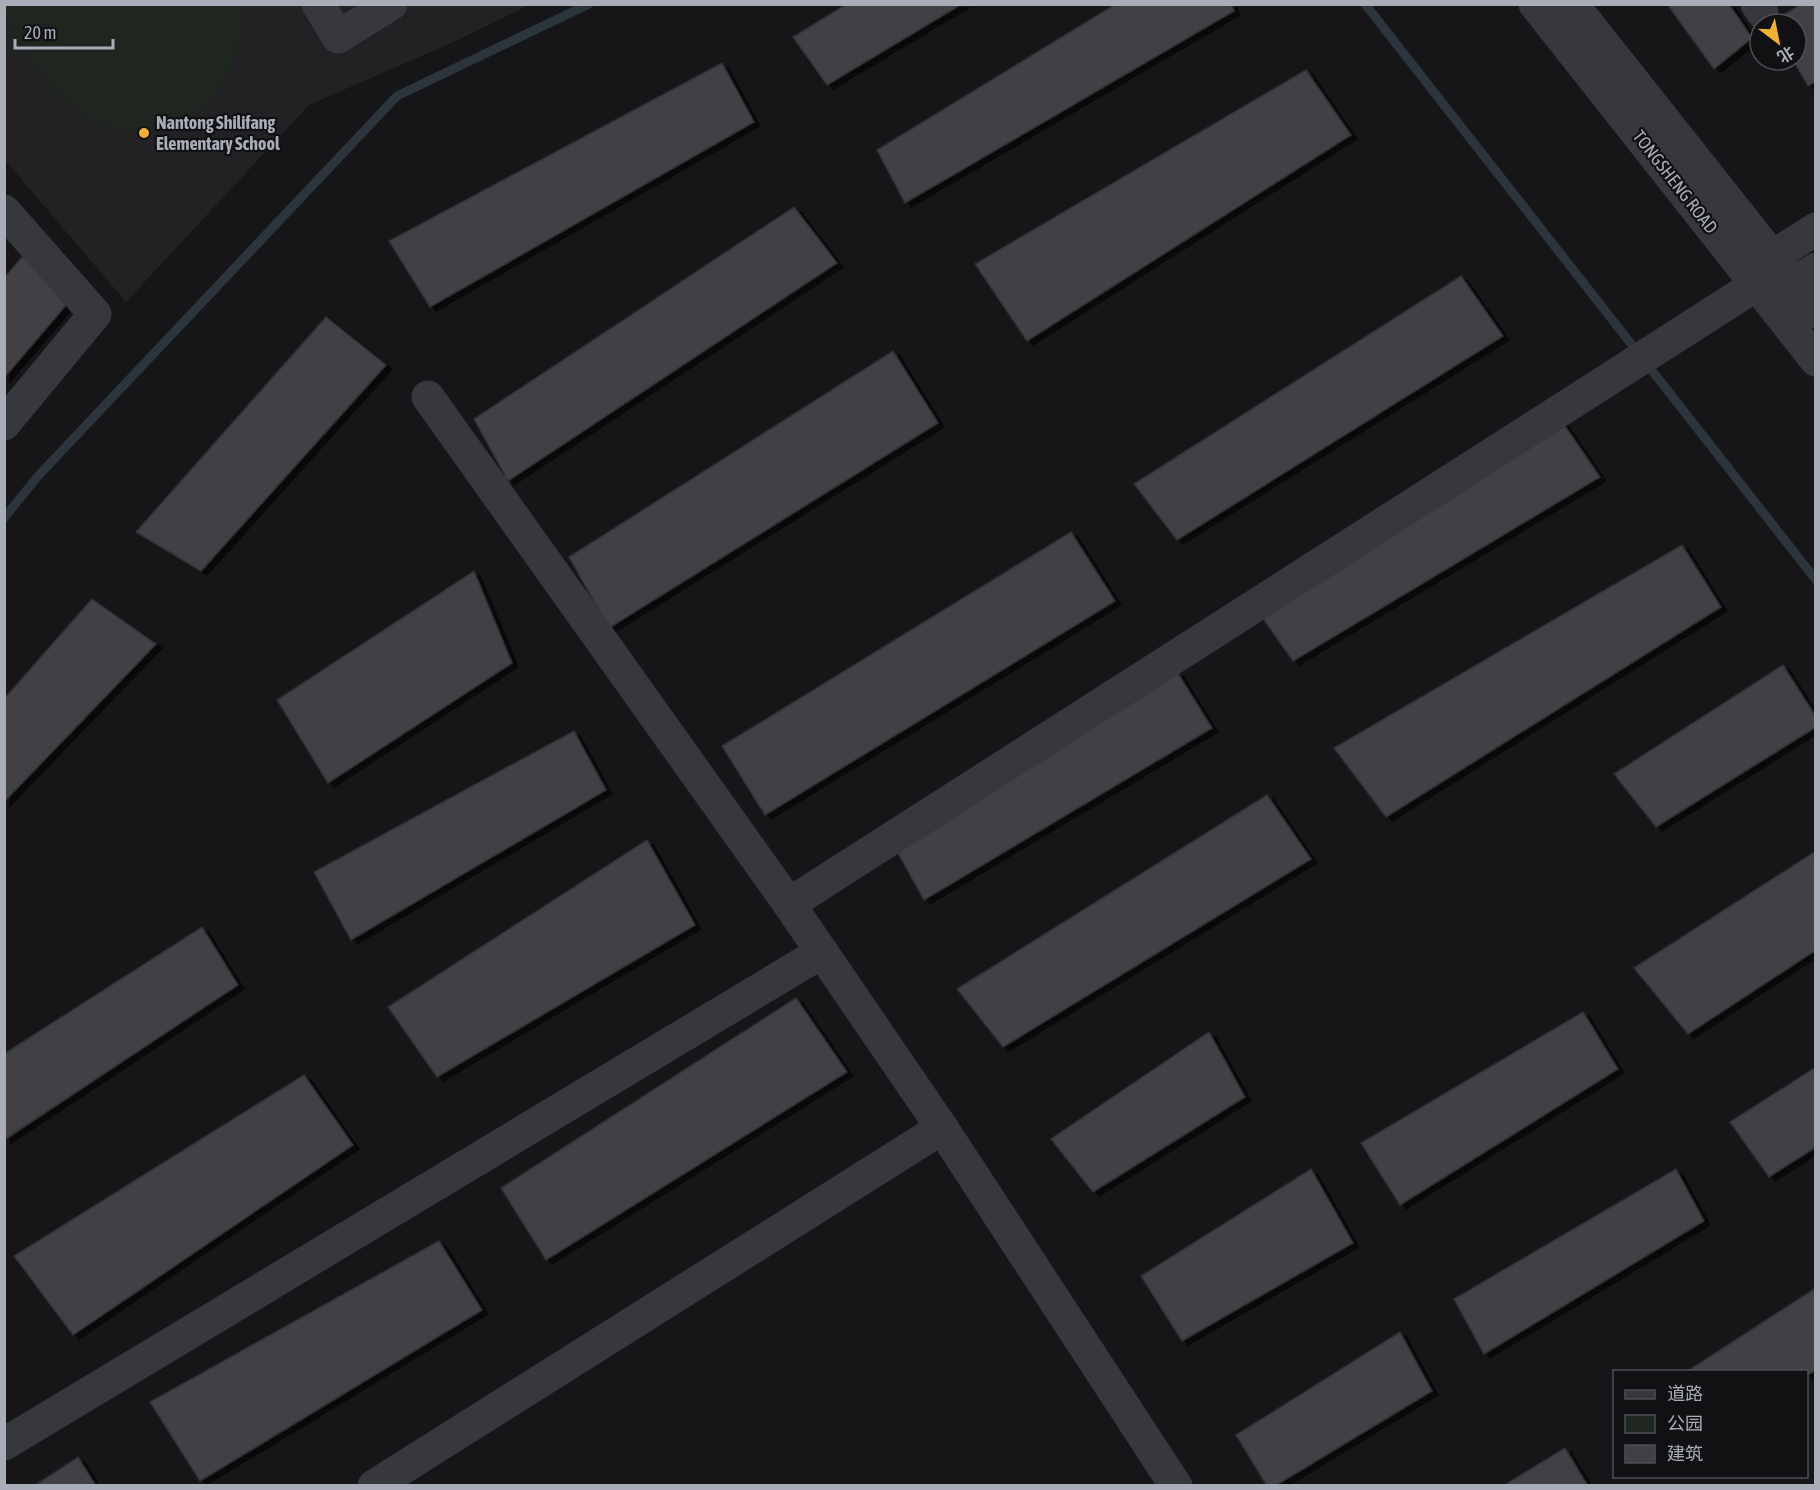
<svg xmlns="http://www.w3.org/2000/svg" width="1820" height="1490" font-family="'Asap Condensed','Noto Sans SC',sans-serif">
  <defs>
    <filter id="shadow"><feDropShadow dx="6" dy="4" stdDeviation="0" flood-color="#0009"/></filter>
  </defs>
  <rect width="100%" height="100%" fill="#161618"/>
  <path fill="#222225" d="M4,5H529L456,41L309,105L126,302L5,160Z"/>
  <path fill="#1e261f" d="M5,4L239,5L243,28L227,79L198,113L149,137L90,121L48,84L5,17Z"/>
  <g fill="none" stroke-linecap="round" stroke-linejoin="round">
    <g stroke="#2c353c" stroke-width="9">
      <path d="M1365,4L1816,580"/>
      <path d="M4,518L39,475L397,96L589,4"/>
    </g>
  </g>
  <g fill="#404145" stroke="#303034" stroke-width="1.5" filter="url(#shadow)">
    <path d="M847,4H962L827,85L793,37Z"/>
    <path d="M1116,4H1231L1234,11L905,203L877,150Z"/>
    <path d="M1667,4H1729L1752,38L1714,69Z"/>
    <path d="M1801,4H1816V81L1808,86L1793,60H1796V24H1770Z"/>
    <path d="M722,63L754,122L430,307L389,241Z"/>
    <path d="M1306,70L1351,135L1027,341L975,264Z"/>
    <path d="M794,207L837,263L508,481L474,419Z"/>
    <path d="M24,255L73,297L4,378V278Z"/>
    <path d="M1461,276L1503,336L1177,540L1134,484Z"/>
    <path d="M326,317L386,365L201,571L136,532Z"/>
    <path d="M893,351L938,423L609,628L569,557Z"/>
    <path d="M1558,416L1600,477L1293,661L1250,600Z"/>
    <path d="M1071,532L1115,601L765,815L722,746Z"/>
    <path d="M1682,545L1721,607L1386,817L1334,748Z"/>
    <path d="M474,571L512,663L328,783L277,700Z"/>
    <path d="M92,599L156,644L4,802V699Z"/>
    <path d="M1783,665L1816,717V727L1656,827L1614,774Z"/>
    <path d="M1177,672L1212,728L924,900L893,844Z"/>
    <path d="M574,731L606,790L351,940L314,872Z"/>
    <path d="M1267,795L1311,859L1003,1047L957,989Z"/>
    <path d="M647,840L695,925L437,1077L388,1007Z"/>
    <path d="M1816,851V950L1688,1034L1634,968Z"/>
    <path d="M202,927L238,985L4,1140V1054Z"/>
    <path d="M796,998L847,1072L546,1260L501,1188Z"/>
    <path d="M1583,1012L1618,1069L1400,1205L1361,1143Z"/>
    <path d="M1209,1032L1245,1097L1093,1192L1051,1139Z"/>
    <path d="M1816,1067V1147L1769,1177L1730,1122Z"/>
    <path d="M304,1075L353,1145L73,1335L14,1256Z"/>
    <path d="M1311,1169L1353,1243L1182,1341L1141,1276Z"/>
    <path d="M1676,1169L1704,1221L1484,1354L1454,1299Z"/>
    <path d="M439,1241L482,1310L200,1481L150,1402Z"/>
    <path d="M1816,1288V1370L1806,1376V1372H1686Z"/>
    <path d="M1400,1332L1432,1391L1275,1486H1267L1236,1435Z"/>
    <path d="M1565,1448L1588,1486H1503Z"/>
    <path d="M78,1457L96,1486H34Z"/>
  </g>
  <g fill="none" stroke-linecap="round" stroke-linejoin="round">
    <g stroke="#37383d" stroke-width="33">
      <path d="M318,4L338,37L391,4"/>
      <path d="M1535,4L1816,360"/>
      <path d="M1572,4L1816,312"/>
      <path d="M1757,4L1762,12"/>
      <path d="M4,211L95,314L4,424"/>
      <path d="M1770,284H1793L1816,269"/>
      <path d="M428,397L789,904L942,1128L1176,1486"/>
      <path d="M789,904L1756,285L1772,257L1816,229"/>
      <path d="M4,1444L822,952"/>
      <path d="M374,1486L942,1128"/>
    </g>
  </g>
  <circle fill="#f2b134" stroke="#111113" stroke-width="2" cx="144" cy="133" r="6"/>
  <g text-anchor="middle" stroke-width="4.5" stroke-linejoin="round" paint-order="stroke">
    <g font-size="18" font-weight="bold" fill="#a8adb8" stroke="#111113" text-anchor="start">
      <text x="156" y="129">Nantong Shilifang<tspan x="156" dy="21">Elementary School</tspan></text>
    </g>
    <g font-size="18" fill="#a8adb8" stroke="#111113">
      <text transform="translate(1675 182) rotate(52)" y="6">TONGSHENG ROAD</text>
    </g>
  </g>
  <rect width="1820" height="1490" fill="none" stroke="#a8adb8" stroke-width="12"/>
  <rect x="1613" y="1370" width="195" height="108" fill="#111113" stroke="#4d4f55" stroke-width="1.5"/>
  <rect x="1625" y="1390" width="30" height="9" fill="#37383d" stroke="#4d4f55" stroke-width="1.5"/>
  <text x="1667" y="1400" font-size="18" fill="#a8adb8">道路</text>
  <rect x="1625" y="1415" width="30" height="18" fill="#1e261f" stroke="#4d4f55" stroke-width="1.5"/>
  <text x="1667" y="1430" font-size="18" fill="#a8adb8">公园</text>
  <rect x="1625" y="1445" width="30" height="18" fill="#404145" stroke="#4d4f55" stroke-width="1.5"/>
  <text x="1667" y="1460" font-size="18" fill="#a8adb8">建筑</text>
  <g transform="translate(1778 42) rotate(148)"><circle r="28" fill="#111113" stroke="#4d4f55" stroke-width="1.5"/>
  <path d="M0-4.5L10 22L0 15L-10 22Z" fill="#f2b134"/>
  <text y="-9" font-size="16" font-weight="bold" text-anchor="middle" fill="#a8adb8">北</text>
  </g>
  <path d="M15 39v9h98v-9" fill="none" stroke="#a8adb8" stroke-width="3"/>
  <text x="24" y="39" font-size="18" fill="#a8adb8" stroke="#111113" stroke-width="4.5" paint-order="stroke">20 m</text>
</svg>
